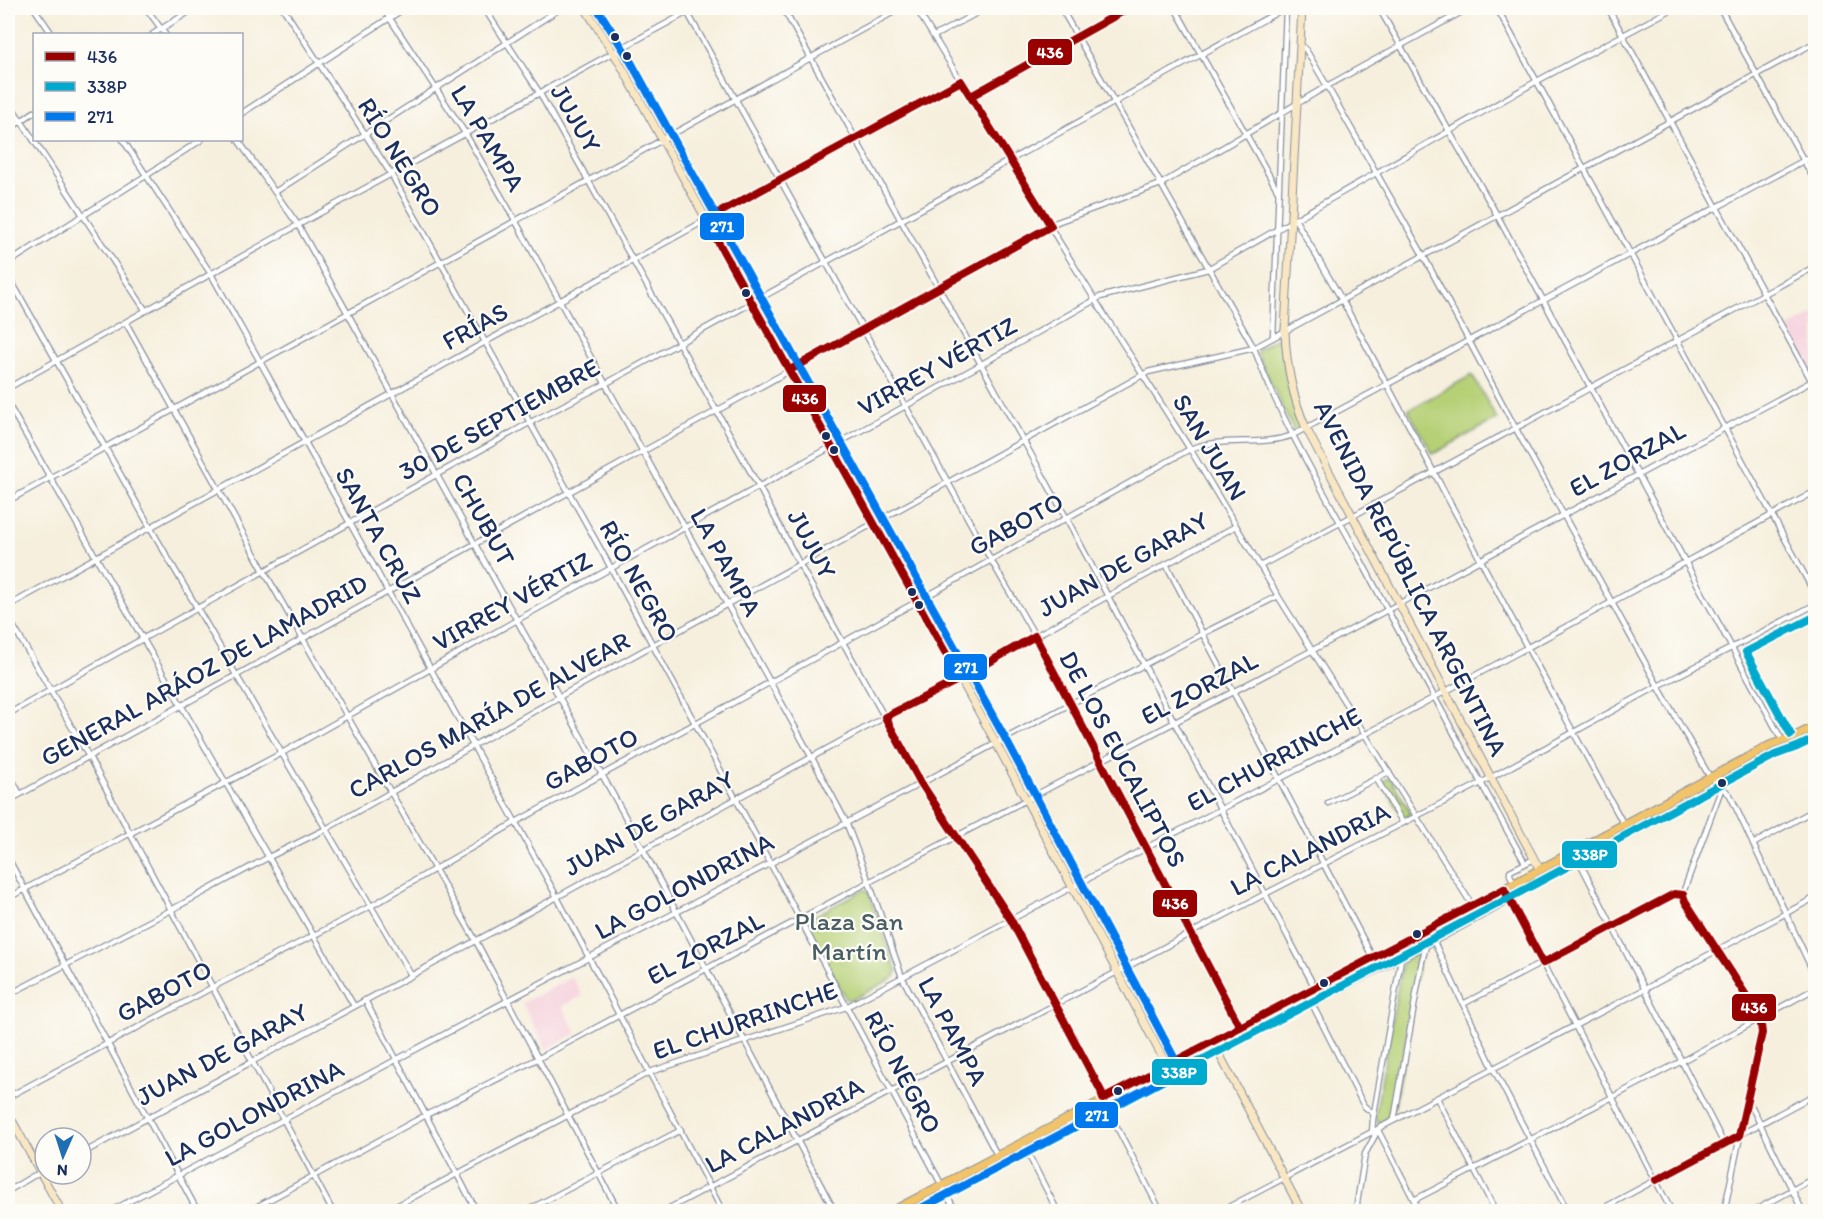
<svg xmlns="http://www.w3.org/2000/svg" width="1823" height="1219" font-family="Itim,sans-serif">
  <defs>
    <pattern id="grass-dots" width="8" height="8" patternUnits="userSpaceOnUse" patternTransform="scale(1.5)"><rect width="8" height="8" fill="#b6d076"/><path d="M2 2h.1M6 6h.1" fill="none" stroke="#9cb368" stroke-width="1.8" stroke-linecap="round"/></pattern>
  </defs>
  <rect width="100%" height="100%" fill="#fdfcf7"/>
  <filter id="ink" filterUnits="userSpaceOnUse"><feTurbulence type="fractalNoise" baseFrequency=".0167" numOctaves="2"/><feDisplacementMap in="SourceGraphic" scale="12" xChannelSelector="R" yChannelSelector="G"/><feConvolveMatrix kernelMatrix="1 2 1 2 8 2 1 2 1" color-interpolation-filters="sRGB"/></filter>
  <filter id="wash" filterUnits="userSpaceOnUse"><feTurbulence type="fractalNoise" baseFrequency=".008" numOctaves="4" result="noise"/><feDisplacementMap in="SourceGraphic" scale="24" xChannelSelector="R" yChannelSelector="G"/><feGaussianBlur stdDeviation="1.35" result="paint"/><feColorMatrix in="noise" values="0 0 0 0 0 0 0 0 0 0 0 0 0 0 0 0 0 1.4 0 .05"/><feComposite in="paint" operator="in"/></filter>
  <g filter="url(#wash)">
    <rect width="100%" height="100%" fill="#f6efdd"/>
    <g fill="#f5cfdc">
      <path d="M1815,314V370L1812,371L1788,328Z"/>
      <path d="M572,977L582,996L562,1006L577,1033L546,1049L522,1003Z"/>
    </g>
    <path fill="url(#grass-dots)" stroke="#68806a" stroke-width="1.5" d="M1388,778L1391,779L1410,811V814L1408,817L1402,816L1384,784V781Z"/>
    <g fill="#b6d076" stroke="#68806a" stroke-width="1.5">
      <path d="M1280,336L1289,387L1302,428L1294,432L1257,353L1258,350Z"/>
      <path d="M1472,375L1497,419L1433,454L1408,410Z"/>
      <path d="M863,890H866L869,893L897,972L895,977L852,1000L846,999L806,925L809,919Z"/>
      <path d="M1418,953L1420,955L1395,1104C1392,1114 1389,1121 1378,1122L1375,1116L1402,964L1405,960Z"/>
    </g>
  </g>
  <g filter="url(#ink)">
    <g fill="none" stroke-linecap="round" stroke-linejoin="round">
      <g stroke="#888f9e" stroke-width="7">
        <g id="street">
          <path d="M34,8L52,34"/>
          <path d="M146,8L165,34"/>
          <path d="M283,8L391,174L440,261L611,568L736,799L956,1212"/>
          <path d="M383,8L465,133L515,220L812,758L846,822L869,882L902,977L997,1155"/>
          <path d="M484,8L539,92L759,487L800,565L921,783L1011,920L1101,1091L1107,1108L1161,1212"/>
          <path d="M685,8L991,560L1035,636L1236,526"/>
          <path d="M783,8L1067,519L1315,988"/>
          <path d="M916,8L1095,300L1190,449L1278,596L1472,905"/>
          <path d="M1061,8L1254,348C1280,419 1320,485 1356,551C1412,656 1468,760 1525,863"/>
          <path d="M1175,8L1278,191"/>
          <path d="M1379,8L1497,215L1782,740"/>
          <path d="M1497,8L1816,596"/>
          <path d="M1608,8L1816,389"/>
          <path d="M1720,8L1816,183"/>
          <path d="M153,34L195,8"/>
          <path d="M934,36L986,8"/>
          <path d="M1300,44L1306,50L1327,86L1423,255L1516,429L1658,686L1708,774L1730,795L1816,978"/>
          <path d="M971,96L1129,8"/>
          <path d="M8,101L146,311"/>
          <path d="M242,113L405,8"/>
          <path d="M8,130L34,112"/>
          <path d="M123,140L211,274L305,442L557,897L723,1212"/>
          <path d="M238,140L298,225L347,312L643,849L835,1212"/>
          <path d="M275,192L561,8"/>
          <path d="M1295,219L1342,300L1527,647L1624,825"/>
          <path d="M8,263L147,175L201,140"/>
          <path d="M8,275L150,527L411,975"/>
          <path d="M126,323L264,571L476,941L619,1212"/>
          <path d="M1273,337L1286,8"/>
          <path d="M8,388L298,225L695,8"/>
          <path d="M8,404L354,1006"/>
          <path d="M8,501L901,8"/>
          <path d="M1166,564L1373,958"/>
          <path d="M1260,566L1816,266"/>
          <path d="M8,606L706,220L961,81"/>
          <path d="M8,617L88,755L333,1212"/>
          <path d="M8,714L529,423L605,384L1285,8"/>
          <path d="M8,772L20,794"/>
          <path d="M1376,778L1403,823"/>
          <path d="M1722,787L1684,890L1685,901L1758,1012L1762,1023V1033L1724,1212"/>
          <path d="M8,801L1045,230L1057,222L1161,184L1327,86L1469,8"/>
          <path d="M1328,803L1389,772"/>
          <path d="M1753,844L1816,809"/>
          <path d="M1574,851L1724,1144"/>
          <path d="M8,858L198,1212"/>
          <path d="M1514,883L1510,875V871L1534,859"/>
          <path d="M1504,889L1672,1212"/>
          <path d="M8,898L282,753L517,620L980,365L1100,297L1208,269L1537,81L1674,8"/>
          <path d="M1428,929L1493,1068L1568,1212"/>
          <path d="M1306,992L1364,1106L1374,1114"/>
          <path d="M8,995L171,910L269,857L326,829L559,697L1148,372L1254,348L1816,42"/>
          <path d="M365,1000L477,1212"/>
          <path d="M1312,1004L1426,946L1510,901"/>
          <path d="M1463,1004L1674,894L1683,895"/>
          <path d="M8,1097L213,987L371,906L516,822L918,601L1190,449C1222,436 1261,447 1293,435L1816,154"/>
          <path d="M1747,1097L1803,1212"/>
          <path d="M1437,1098L1496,1212"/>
          <path d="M1394,1120L1422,961L1426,946"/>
          <path d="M1378,1130L1420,1212"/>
          <path d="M1372,1133L1373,1119L1401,959L1399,944"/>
          <path d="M1022,1142L1058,1212"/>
          <path d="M81,1154L557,897L885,717L960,679"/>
          <path d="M8,1191L33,1176L45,1172"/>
          <path d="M1414,1200L1682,1061L1816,988"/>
          <path d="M109,1212L590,957L771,863L1202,634L1278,596"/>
          <path d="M247,1212L426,1115L539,1058L869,882L1313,650L1816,379"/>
          <path d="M385,1212L650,1072L846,1007L1146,848L1366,734L1612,602L1816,491"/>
          <path d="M524,1212L681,1130"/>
          <path d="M662,1212L1265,894L1481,783L1658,686L1816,604"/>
          <path d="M1219,1212L1645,989L1816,897"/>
          <path d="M1358,1212L1357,1203L1365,1154L1378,1130"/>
          <path d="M1596,1212L1816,1094"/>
          <path d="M1752,1212L1816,1177"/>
        </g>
      </g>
      <g stroke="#888f9e" stroke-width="9">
        <g id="secondary">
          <path d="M585,8L618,60L996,743L1167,1066"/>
          <path d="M1302,8L1285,330C1286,365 1292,396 1306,428L1540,870"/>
          <path d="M960,679L1035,636L1240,1028"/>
          <path d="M1213,1042L1302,1212"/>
          <path d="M8,1113L62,1212"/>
        </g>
      </g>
      <g stroke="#888f9e" stroke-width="10">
        <path id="primary" d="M891,1212L1504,889L1771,745L1794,737L1816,726"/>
      </g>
      <use href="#street" stroke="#fff" stroke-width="4.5"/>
      <use href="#secondary" stroke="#f9e7c3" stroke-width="7"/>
      <use href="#primary" stroke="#f1c36a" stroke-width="8"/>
      <g stroke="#fdfcf7" stroke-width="12">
        <g id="bus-1">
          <path d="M971,96L1129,8"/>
          <path d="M790,370L1051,226L961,81L706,220L960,679"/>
          <path d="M1035,636L1240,1027L1103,1099L1101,1091L1011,920L921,783L885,717L960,679Z"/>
          <path d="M1504,889L1543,963"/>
          <path d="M1683,895L1685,901L1760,1017L1762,1033L1739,1136"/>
          <path d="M1543,963L1674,894L1683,895"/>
          <path d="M1240,1027L1504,889"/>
          <path d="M1656,1180L1739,1136"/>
        </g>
      </g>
      <g stroke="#fdfcf7" stroke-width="12">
        <g id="bus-2">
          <path d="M1791,735L1746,652L1816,616"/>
          <path d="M914,1212L1509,898L1775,755L1797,747L1816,738"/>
        </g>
      </g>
      <g stroke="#fdfcf7" stroke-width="12">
        <path id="bus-3" d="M597,8L627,55L1005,738L1177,1063V1070L1172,1075L914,1212"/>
      </g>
      <use href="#bus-1" stroke="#990100" stroke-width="8"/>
      <use href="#bus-2" stroke="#00a9ce" stroke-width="8"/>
      <use href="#bus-3" stroke="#0079ef" stroke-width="8"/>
    </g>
  </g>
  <g fill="#1b2f5e" stroke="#fdfcf7" stroke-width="2">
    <circle cx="615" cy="37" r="5"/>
    <circle cx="627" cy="56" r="5"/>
    <circle cx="746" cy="293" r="5"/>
    <circle cx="826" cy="436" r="5"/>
    <circle cx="834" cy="450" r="5"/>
    <circle cx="912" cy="592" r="5"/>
    <circle cx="919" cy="605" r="5"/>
    <circle cx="1722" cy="783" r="5"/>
    <circle cx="1417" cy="934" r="5"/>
    <circle cx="1324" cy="983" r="5"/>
    <circle cx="1118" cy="1091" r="5"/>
  </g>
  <g text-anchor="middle" stroke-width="4.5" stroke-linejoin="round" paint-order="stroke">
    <g font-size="26" fill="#1b2f5e" stroke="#fdfcf7">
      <text transform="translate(576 118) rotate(60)" y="9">JUJUY</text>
      <text transform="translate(488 138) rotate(59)" y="9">LA PAMPA</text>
      <text transform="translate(400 157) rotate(58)" y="9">RÍO NEGRO</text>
      <text transform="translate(475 326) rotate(-29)" y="9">FRÍAS</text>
      <text transform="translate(937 366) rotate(-29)" y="9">VIRREY VÉRTIZ</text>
      <text transform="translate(499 419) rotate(-29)" y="9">30 DE SEPTIEMBRE</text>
      <text transform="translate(1210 447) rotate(59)" y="9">SAN JUAN</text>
      <text transform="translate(1627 459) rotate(-29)" y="9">EL ZORZAL</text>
      <text transform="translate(484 519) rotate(61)" y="9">CHUBUT</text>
      <text transform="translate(1016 524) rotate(-29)" y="9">GABOTO</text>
      <text transform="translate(379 535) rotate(61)" y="9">SANTA CRUZ</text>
      <text transform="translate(812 544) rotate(62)" y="9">JUJUY</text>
      <text transform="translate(726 562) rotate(61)" y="9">LA PAMPA</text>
      <text transform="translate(1123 564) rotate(-29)" y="9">JUAN DE GARAY</text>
      <text transform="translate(1411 578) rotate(63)" y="9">AVENIDA REPÚBLICA ARGENTINA</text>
      <text transform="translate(639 581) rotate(61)" y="9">RÍO NEGRO</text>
      <text transform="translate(512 601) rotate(-29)" y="9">VIRREY VÉRTIZ</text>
      <text transform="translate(204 670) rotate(-29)" y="9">GENERAL ARÁOZ DE LAMADRID</text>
      <text transform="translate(1199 688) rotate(-28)" y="9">EL ZORZAL</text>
      <text transform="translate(489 715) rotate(-29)" y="9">CARLOS MARÍA DE ALVEAR</text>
      <text transform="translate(591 759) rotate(-29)" y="9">GABOTO</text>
      <text transform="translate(1123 759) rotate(62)" y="9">DE LOS EUCALIPTOS</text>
      <text transform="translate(1274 759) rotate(-28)" y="9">EL CHURRINCHE</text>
      <text transform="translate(649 823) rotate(-29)" y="9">JUAN DE GARAY</text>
      <text transform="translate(1310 849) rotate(-27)" y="9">LA CALANDRIA</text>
      <text transform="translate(684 886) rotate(-28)" y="9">LA GOLONDRINA</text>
      <text transform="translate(705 948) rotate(-28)" y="9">EL ZORZAL</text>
      <text transform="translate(164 991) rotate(-28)" y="9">GABOTO</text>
      <text transform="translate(745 1020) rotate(-19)" y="9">EL CHURRINCHE</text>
      <text transform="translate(953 1031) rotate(62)" y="9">LA PAMPA</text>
      <text transform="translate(222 1054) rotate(-28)" y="9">JUAN DE GARAY</text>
      <text transform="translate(903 1072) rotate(62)" y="9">RÍO NEGRO</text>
      <text transform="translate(254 1113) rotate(-28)" y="9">LA GOLONDRINA</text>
      <text transform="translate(784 1125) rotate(-28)" y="9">LA CALANDRIA</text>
    </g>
    <g font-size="26" fill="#4a5f65" stroke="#fdfcf7">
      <text x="849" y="930">Plaza San<tspan x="849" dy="30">Martín</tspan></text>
    </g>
  </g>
  <g stroke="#fdfcf7" stroke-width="2">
    <rect x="1027" y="38" width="46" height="28" rx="6" fill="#990100"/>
    <rect x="699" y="212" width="46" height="29" rx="6" fill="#0079ef"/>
    <rect x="782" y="384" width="45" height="29" rx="6" fill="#990100"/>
    <rect x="943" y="653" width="45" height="28" rx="6" fill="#0079ef"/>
    <rect x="1561" y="840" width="57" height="29" rx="6" fill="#00a9ce"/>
    <rect x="1152" y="889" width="46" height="29" rx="6" fill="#990100"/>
    <rect x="1731" y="993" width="46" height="29" rx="6" fill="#990100"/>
    <rect x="1151" y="1058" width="57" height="28" rx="6" fill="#00a9ce"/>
    <rect x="1074" y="1101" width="45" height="28" rx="6" fill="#0079ef"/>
  </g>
  <g font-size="16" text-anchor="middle" font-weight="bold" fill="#fff">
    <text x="1050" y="58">436</text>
    <text x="722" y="232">271</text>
    <text x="805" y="404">436</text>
    <text x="966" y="673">271</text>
    <text x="1590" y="860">338P</text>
    <text x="1175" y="909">436</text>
    <text x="1754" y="1013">436</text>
    <text x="1179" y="1078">338P</text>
    <text x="1097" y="1121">271</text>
  </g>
  <rect width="1823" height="1219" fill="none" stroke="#fdfcf7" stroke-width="30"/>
  <rect x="33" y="33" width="210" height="108" fill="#fdfcf7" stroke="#a3aaba" stroke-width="1.5"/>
  <rect x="45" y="52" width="30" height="9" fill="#990100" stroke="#a3aaba" stroke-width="1.5"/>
  <text x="87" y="63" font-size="18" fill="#1b2f5e">436</text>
  <rect x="45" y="82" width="30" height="9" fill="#00a9ce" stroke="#a3aaba" stroke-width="1.5"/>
  <text x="87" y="93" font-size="18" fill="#1b2f5e">338P</text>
  <rect x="45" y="112" width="30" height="9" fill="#0079ef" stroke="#a3aaba" stroke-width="1.5"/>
  <text x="87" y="123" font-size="18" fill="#1b2f5e">271</text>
  <g transform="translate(63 1156) rotate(183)"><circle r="28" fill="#fdfcf7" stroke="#a3aaba" stroke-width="1.5"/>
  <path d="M0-4.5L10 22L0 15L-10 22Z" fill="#1f6fb2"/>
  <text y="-9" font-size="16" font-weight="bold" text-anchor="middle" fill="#1b2f5e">N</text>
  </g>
</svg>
